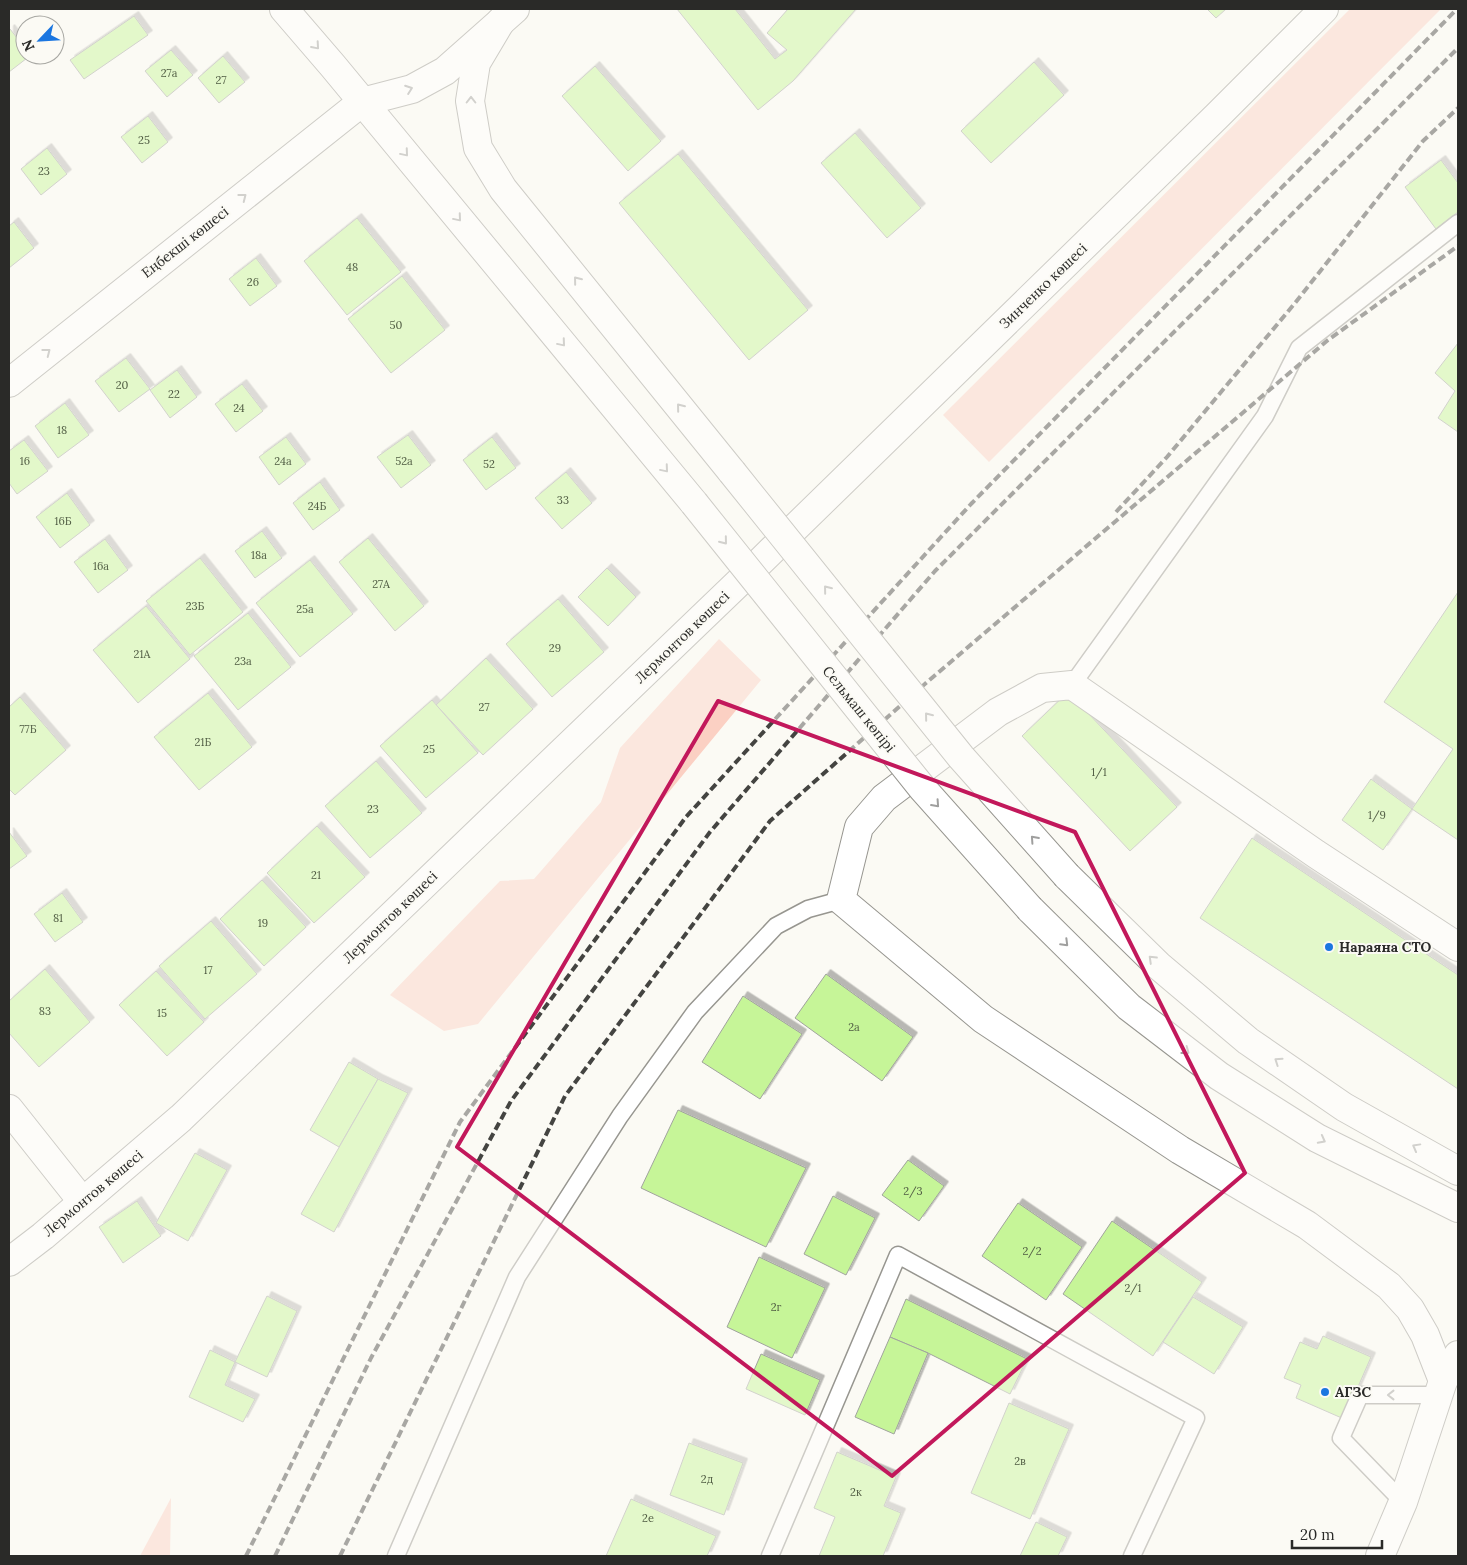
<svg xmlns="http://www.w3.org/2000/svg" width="1467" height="1565" font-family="Lora,serif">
  <defs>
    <filter id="shadow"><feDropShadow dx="4.5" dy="-4.5" stdDeviation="0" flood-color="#0004"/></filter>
  </defs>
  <rect width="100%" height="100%" fill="#fbfaf4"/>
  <g fill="#fbd0c3">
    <path d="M1350,9H1441L989,462L943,415Z"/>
    <path d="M719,639L761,680L478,1024L444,1031L390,995L500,881L534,879L601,802L620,748Z"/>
    <path d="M171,1498L170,1556H140Z"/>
  </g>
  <g fill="#c6f598" stroke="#a0a39d" filter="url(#shadow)">
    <path d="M677,9H735L775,59L787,50L767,33L788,9H856L793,81L758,110Z"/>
    <path d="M1207,9H1226L1216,18Z"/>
    <path d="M134,16L148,35L84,79L70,60Z"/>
    <path d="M10,29L25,48V55H31L9,72V30Z"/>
    <path d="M171,50L193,75L167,97L145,71Z"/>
    <path d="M223,56L245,82L219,103L198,78Z"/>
    <path d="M1034,62L1064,95L991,163L961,131Z"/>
    <path d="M595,66L661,141L628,171L562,96Z"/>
    <path d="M148,116L168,142L142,163L121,137Z"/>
    <path d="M855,133L921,208L887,238L821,163Z"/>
    <path d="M47,148L67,174L41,195L21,169Z"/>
    <path d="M678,154L808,310L749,360L619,203Z"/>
    <path d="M1441,160L1458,183V212L1436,229L1405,187Z"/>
    <path d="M357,218L401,272L347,315L304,261Z"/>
    <path d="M14,222L34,248L9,268V226Z"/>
    <path d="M256,258L277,286L250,306L229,279Z"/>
    <path d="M402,276L445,330L391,373L348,319Z"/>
    <path d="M1458,343V432L1438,418L1455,391L1435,373Z"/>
    <path d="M126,358L150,389L119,412L95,381Z"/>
    <path d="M177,370L197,397L170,418L150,390Z"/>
    <path d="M242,384L263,411L236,432L215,404Z"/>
    <path d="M65,403L89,435L58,458L35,426Z"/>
    <path d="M408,435L431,465L401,488L377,457Z"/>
    <path d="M286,437L306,464L279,485L259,457Z"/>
    <path d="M492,437L516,468L486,490L463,460Z"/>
    <path d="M24,440L48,471L17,494L9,483V451Z"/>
    <path d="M566,472L592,503L562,529L535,498Z"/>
    <path d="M320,482L340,510L313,530L293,503Z"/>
    <path d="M67,493L90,525L60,548L36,517Z"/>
    <path d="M262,531L282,558L255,578L235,551Z"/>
    <path d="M368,538L424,606L395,631L339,562Z"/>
    <path d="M105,539L128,570L98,593L74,562Z"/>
    <path d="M200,558L243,612L190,655L146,601Z"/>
    <path d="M310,560L353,614L300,657L256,603Z"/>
    <path d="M607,568L636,597L608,626L578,597Z"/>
    <path d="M1458,592V840L1412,809L1453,749L1384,702Z"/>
    <path d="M558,599L604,652L552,697L506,644Z"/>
    <path d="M146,606L190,659L138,703L93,650Z"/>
    <path d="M248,613L291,667L238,710L194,656Z"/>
    <path d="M486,658L533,709L483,755L436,705Z"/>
    <path d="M1068,692L1177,807L1130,851L1022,736Z"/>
    <path d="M208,693L252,747L199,790L154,737Z"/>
    <path d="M20,697L66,750L15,795L9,789V707Z"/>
    <path d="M432,700L478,753L426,798L380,746Z"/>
    <path d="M376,761L422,813L370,858L325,806Z"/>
    <path d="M1371,779L1412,809L1383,850L1342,820Z"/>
    <path d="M317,826L365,877L314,923L267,873Z"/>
    <path d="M9,832L27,856L9,869Z"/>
    <path d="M1252,838L1458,975V1089L1200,918Z"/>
    <path d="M262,880L306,927L264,966L220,919Z"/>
    <path d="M62,893L83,922L55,942L34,914Z"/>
    <path d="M211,921L257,974L205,1019L159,966Z"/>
    <path d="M45,969L90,1022L39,1067L9,1033V1001Z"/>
    <path d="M156,971L204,1022L167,1056L119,1005Z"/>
    <path d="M826,974L913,1037L882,1081L795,1018Z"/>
    <path d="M743,996L802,1034L760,1099L702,1062Z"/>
    <path d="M349,1062L378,1079L339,1147L310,1130Z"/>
    <path d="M378,1079L408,1093L334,1232L301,1214Z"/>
    <path d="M678,1110L806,1168L766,1247L641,1188Z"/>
    <path d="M195,1153L227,1170L188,1241L156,1223Z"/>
    <path d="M908,1160L944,1186L919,1221L882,1195Z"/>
    <path d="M833,1196L875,1218L846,1275L804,1254Z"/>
    <path d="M137,1201L161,1236L123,1263L99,1227Z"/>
    <path d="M1018,1203L1082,1247L1046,1300L982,1256Z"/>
    <path d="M1112,1221L1202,1282L1153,1356L1063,1294Z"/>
    <path d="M759,1257L825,1288L792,1358L727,1327Z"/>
    <path d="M267,1296L297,1311L267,1377L235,1362Z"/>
    <path d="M1193,1297L1243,1327L1214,1374L1163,1342Z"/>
    <path d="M906,1299L1027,1359L1010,1394L928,1353L890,1337Z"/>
    <path d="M1323,1336L1371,1357L1344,1419L1296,1398L1301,1385L1284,1378L1300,1342L1317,1349Z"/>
    <path d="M890,1337L928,1353L894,1434L855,1417Z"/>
    <path d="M210,1350L235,1362L225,1385L255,1399L243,1422L189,1397Z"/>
    <path d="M761,1354L820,1380L805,1415L746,1389Z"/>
    <path d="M1009,1403L1069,1429L1030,1519L971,1493Z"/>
    <path d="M689,1443L743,1463L724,1515L670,1495Z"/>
    <path d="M837,1452L896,1477L884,1506L901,1513L883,1556H819L835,1517L814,1508Z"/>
    <path d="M631,1499L716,1536L707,1556H606Z"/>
    <path d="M1036,1522L1067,1537L1058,1556H1020Z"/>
  </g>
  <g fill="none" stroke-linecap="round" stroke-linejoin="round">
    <g stroke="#979690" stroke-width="19">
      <g id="lane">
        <path d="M1072,685L1265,416L1299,348L1458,223"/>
        <path d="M1403,1502L1341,1438L1360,1395H1440"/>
        <path d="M396,1556L517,1277L620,1116L695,1012L776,926L808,909L841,900"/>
        <path d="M770,1556L898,1255L1196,1418L1132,1556"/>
      </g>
    </g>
    <g stroke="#979690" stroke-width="30">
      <g id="street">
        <path d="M9,383L362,102"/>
        <path d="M9,1109L82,1201"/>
        <path d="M1443,1381L1425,1335L1410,1309L1389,1286L1307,1225L1180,1150L983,1019L841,900L859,827L884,798L998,712L1042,688L1072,685L1316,854L1458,947"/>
        <path d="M1380,1556L1403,1502L1443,1381L1458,1355"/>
      </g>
    </g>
    <g stroke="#979690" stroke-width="30">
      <g id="secondary">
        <path d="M284,9L333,66L694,503"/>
        <path d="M501,21L476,63L470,101L478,148L503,189L732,472"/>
        <path d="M362,102L412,89L445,71L515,9"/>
        <path d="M1067,876L1159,966L1248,1041L1344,1107L1458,1171"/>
        <path d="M1030,909L1129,1007L1219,1076L1317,1138L1458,1208"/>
        <path d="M9,1262L43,1236L181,1118L761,561L1217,116L1324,9"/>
      </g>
    </g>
    <use href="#lane" stroke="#fff" stroke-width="16"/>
    <use href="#street" stroke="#fff" stroke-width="28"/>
    <use href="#secondary" stroke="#fff" stroke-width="28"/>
    <g stroke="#444441" stroke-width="4" stroke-dasharray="8 4" stroke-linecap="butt">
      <path d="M1116,512L1167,457L1295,303L1423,141L1458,108"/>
      <path d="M246,1556L460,1122L686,817L971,504L1457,9"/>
      <path d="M275,1556L371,1358L511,1101L710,832L935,571L1458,48"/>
      <path d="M340,1556L565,1096L770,821L926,683L1328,340L1458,246"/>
    </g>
    <g stroke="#979690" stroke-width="30" stroke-linecap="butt">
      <g id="secondary-bridge">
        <path d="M732,472L961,757L1067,876"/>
        <path d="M694,503L923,789L1030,909"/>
      </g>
    </g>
    <use href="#secondary-bridge" stroke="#fff" stroke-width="28"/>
  </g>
  <defs><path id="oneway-chevron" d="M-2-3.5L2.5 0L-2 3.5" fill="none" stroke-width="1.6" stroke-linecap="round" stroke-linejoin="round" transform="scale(1.25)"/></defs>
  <g stroke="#9f9f9e">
    <use href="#oneway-chevron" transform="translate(316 46) rotate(49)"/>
    <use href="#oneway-chevron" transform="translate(409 89) rotate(-20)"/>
    <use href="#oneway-chevron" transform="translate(471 100) rotate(-90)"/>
    <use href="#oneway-chevron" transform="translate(405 153) rotate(50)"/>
    <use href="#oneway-chevron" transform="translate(243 197) rotate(-38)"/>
    <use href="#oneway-chevron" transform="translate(458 218) rotate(50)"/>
    <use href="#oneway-chevron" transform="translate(577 280) rotate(-129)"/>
    <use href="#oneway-chevron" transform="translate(562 343) rotate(50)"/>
    <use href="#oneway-chevron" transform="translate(47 352) rotate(-38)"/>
    <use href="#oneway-chevron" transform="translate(680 407) rotate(-129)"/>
    <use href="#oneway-chevron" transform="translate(665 469) rotate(50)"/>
    <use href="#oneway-chevron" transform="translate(724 541) rotate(51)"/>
    <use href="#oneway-chevron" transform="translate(827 589) rotate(-129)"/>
    <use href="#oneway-chevron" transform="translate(928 716) rotate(-129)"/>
    <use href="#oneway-chevron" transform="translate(936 804) rotate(48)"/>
    <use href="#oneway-chevron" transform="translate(1034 839) rotate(-132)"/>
    <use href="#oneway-chevron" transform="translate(1065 943) rotate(45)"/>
    <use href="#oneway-chevron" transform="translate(1152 959) rotate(-136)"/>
    <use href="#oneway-chevron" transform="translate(1186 1051) rotate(37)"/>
    <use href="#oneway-chevron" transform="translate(1278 1061) rotate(-146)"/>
    <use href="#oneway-chevron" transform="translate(1322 1140) rotate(28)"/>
    <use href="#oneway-chevron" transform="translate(1416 1147) rotate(-151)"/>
    <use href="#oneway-chevron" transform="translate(1391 1395) rotate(180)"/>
  </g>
  <path d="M0 0H1467V1565H0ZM718,701L1075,832L1245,1173L892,1476L457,1147Z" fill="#fbfaf4" fill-opacity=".55" fill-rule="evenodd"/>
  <path fill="none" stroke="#c2185b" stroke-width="4" stroke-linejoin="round" d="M718,701L1075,832L1245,1173L892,1476L457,1147Z"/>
  <g fill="#1b76e0" stroke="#fbfaf4" stroke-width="2">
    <circle cx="1329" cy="947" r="5"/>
    <circle cx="1325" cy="1392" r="5"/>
  </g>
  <g text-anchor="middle" stroke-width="4" stroke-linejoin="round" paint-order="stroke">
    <g font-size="11" fill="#515d44">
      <text x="169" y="77">27а</text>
      <text x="221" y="84">27</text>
      <text x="144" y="144">25</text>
      <text x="44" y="175">23</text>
      <text x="352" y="271">48</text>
      <text x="253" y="286">26</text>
      <text x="396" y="329">50</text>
      <text x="122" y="389">20</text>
      <text x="174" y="398">22</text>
      <text x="239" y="412">24</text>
      <text x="62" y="434">18</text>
      <text x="25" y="465">16</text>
      <text x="283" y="465">24а</text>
      <text x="404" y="465">52а</text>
      <text x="489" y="468">52</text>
      <text x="563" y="504">33</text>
      <text x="317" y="510">24Б</text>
      <text x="63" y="525">16Б</text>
      <text x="259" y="559">18а</text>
      <text x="101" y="570">16а</text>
      <text x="381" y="588">27А</text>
      <text x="195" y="610">23Б</text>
      <text x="305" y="613">25а</text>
      <text x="555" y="652">29</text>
      <text x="142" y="658">21А</text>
      <text x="243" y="665">23а</text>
      <text x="484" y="711">27</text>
      <text x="28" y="733">77Б</text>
      <text x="203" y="746">21Б</text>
      <text x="429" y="753">25</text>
      <text x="1099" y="776">1/1</text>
      <text x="373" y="813">23</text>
      <text x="1377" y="819">1/9</text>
      <text x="316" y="879">21</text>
      <text x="58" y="922">81</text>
      <text x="263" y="927">19</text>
      <text x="208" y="974">17</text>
      <text x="45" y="1015">83</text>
      <text x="162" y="1017">15</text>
      <text x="854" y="1031">2а</text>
      <text x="913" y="1195">2/3</text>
      <text x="1032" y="1255">2/2</text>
      <text x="1133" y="1292">2/1</text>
      <text x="776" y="1311">2г</text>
      <text x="1020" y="1465">2в</text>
      <text x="707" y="1483">2д</text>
      <text x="856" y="1496">2к</text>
      <text x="648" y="1522">2е</text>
    </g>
    <g font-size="14" fill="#2a2a28" stroke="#fbfaf4">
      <text transform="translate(185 242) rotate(-38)" y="5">Еңбекші көшесі</text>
      <text transform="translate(1043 286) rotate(-44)" y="5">Зинченко көшесі</text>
      <text transform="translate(682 637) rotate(-44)" y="5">Лермонтов көшесі</text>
      <text transform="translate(859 709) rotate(51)" y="5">Сельмаш көпірі</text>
      <text transform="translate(390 917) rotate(-44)" y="5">Лермонтов көшесі</text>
      <text transform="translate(93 1193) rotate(-40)" y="5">Лермонтов көшесі</text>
    </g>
    <g font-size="14" font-weight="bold" fill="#2a2a28" stroke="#fbfaf4" text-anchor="start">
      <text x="1339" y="952">Нараяна СТО</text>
      <text x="1335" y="1397">АГЗС</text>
    </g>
  </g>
  <rect width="1467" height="1565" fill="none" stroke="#2a2a28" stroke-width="20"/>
  <g transform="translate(40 40) rotate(245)"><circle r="24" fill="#fbfaf4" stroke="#a7a7a2"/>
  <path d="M0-4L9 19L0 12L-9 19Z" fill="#1b76e0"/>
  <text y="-8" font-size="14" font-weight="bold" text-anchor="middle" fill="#2a2a28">N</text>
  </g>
  <path d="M1292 1540v8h90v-8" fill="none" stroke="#2a2a28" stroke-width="2.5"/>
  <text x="1300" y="1540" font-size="15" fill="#2a2a28" stroke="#fbfaf4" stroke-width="4" paint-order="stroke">20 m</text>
</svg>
